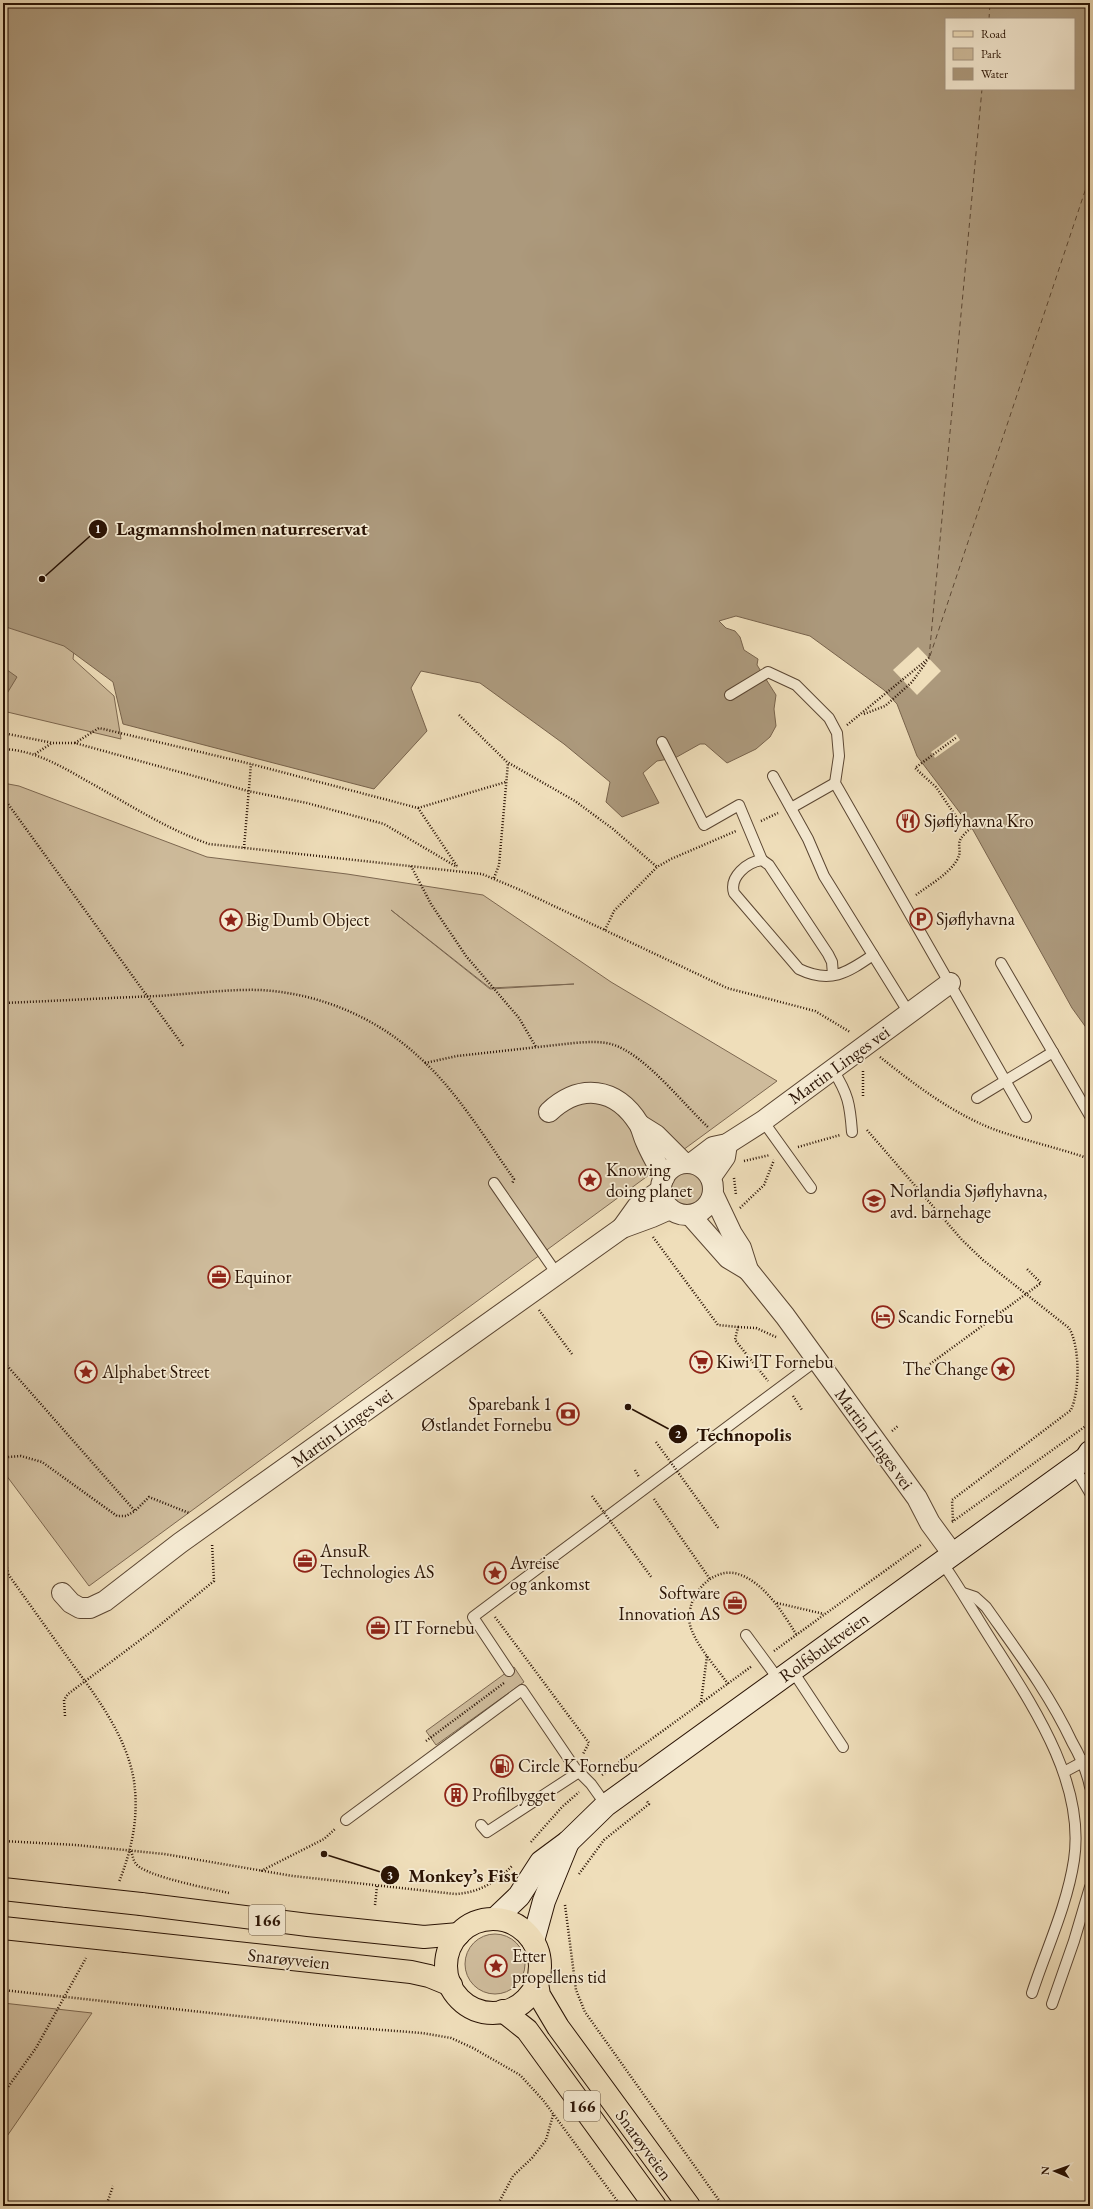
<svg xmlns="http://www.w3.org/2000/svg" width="1093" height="2209" font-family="'EB Garamond',serif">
  <rect width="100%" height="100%" fill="#efdeba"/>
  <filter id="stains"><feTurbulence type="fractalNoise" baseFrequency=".005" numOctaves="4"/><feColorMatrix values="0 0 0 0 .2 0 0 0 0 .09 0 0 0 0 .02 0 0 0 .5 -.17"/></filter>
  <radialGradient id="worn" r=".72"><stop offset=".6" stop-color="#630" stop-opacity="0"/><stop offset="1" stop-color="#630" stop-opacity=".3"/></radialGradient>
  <g fill="#cebb9b" stroke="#7c6750" fill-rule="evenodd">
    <path d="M3,390L79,608L73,659L114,696L121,739L3,711Z"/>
    <path d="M3,783L19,786L207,857L347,874L483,895L611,982L777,1081L89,1586L3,1471ZM391,910L490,988L574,984L490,989Z"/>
    <circle cx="686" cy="1189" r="18"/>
    <path d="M514,1667L524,1682L436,1745L426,1731Z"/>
    <circle cx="495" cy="1964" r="30"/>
    <path d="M3,2003L92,2013L3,2142Z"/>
  </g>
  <g fill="#ac997c" stroke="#78634c" fill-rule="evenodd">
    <path d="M3,3H1090V1033L1072,1008L973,830L917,756L897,704L884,690L810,636L736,616L719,621L726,628L735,631L740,637L744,650L758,659L757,665L776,695L774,709L776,726L770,737L756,749L727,763L705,744H700L675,758L657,761L643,773L659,803L622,817L606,802L610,782L564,744L480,683L421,671L411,688L427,731L374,789L123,724L113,682L64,646L3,626ZM946,19H1074V89H946Z"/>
    <path d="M3,667L17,677L3,700Z"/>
  </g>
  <g fill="#efdeba">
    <path d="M918,647L941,671L917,695L893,670Z"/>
    <path d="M956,734L960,740L935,758L931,752Z"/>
  </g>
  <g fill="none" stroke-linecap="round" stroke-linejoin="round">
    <g stroke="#5e4934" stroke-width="1" stroke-dasharray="5 4" stroke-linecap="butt">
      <path d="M989,19L990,3"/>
      <path d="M930,656L1090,176"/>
      <path d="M929,658L982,89"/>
    </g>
    <g stroke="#5b4632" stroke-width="12">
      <g id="lane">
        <path d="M730,695L768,672L796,685L829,718L837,733L839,756L835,783L1026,1117"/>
        <path d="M662,742L704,825L739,805L762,860"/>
        <path d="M773,776L808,839L824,876L909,1013"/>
        <path d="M791,808L835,783"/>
        <path d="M1001,963L1090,1116"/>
        <path d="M833,975L832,962L828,954L769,865L762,860C747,862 729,877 734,893L799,969C830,984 847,973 873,955"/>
        <path d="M833,1070C848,1094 850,1104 852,1132"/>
        <path d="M977,1098L1053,1052"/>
        <path d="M763,1121L811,1188"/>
        <path d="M494,1183L557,1274"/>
        <path d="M1074,1466L1090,1493"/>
        <path d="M941,1561C954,1579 965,1598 977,1617C1019,1687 1087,1773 1074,1860C1067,1906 1046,1950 1032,1993"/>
        <path d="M963,1593L975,1597L986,1607C1017,1651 1049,1693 1072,1742C1080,1756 1087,1771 1090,1787"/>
        <path d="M746,1635L779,1680"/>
        <path d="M792,1670L843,1747"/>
        <path d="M509,1671L473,1617L817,1360"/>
        <path d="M1064,1772L1090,1758"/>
        <path d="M346,1820L522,1690L575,1768L591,1784L606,1805"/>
        <path d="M481,1825L487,1832L579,1772"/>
        <path d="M1052,2004L1074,1941L1090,1887"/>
      </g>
    </g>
    <g stroke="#5b4632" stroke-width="22">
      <g id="street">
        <path d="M549,1112C580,1083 616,1087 639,1124C642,1129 643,1136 646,1142C651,1154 658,1165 664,1178"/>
        <path d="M640,1125L656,1135L684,1163"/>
        <circle cx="687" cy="1189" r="26"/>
        <path d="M692,1163L713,1147L727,1144L763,1121L950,983"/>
        <path d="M711,1177L725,1157L727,1144"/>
        <path d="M713,1194L732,1234L741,1248L748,1270L785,1316L917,1498L930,1523L952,1553"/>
        <path d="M690,1215L728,1258L748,1270"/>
        <path d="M622,1228L637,1207L661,1190"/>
        <path d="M62,1593L71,1603L80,1608H90L105,1601L180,1543L622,1228L652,1217L670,1209"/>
      </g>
    </g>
    <g stroke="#2a1304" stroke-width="24">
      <g id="secondary">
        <path d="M495,1919L519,1896L541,1862L568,1842L606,1805L1086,1458L1090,1452"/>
        <path d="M533,1941L544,1901L568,1842"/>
      </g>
    </g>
    <g stroke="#2a1304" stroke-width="24">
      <g id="primary">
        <path d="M3,1889L67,1896"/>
        <path d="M141,1904L308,1925L424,1937L459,1934"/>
        <circle cx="493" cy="1966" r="47"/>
        <path d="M3,1928L50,1933"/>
        <path d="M126,1941L411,1972L429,1976L451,1985"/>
        <path d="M537,1983L539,1995L558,2027L689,2206"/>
        <path d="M503,2011L527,2030L655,2206"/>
      </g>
    </g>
    <g stroke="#2a1304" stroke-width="2.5" stroke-dasharray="1 2" stroke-linecap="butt">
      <path d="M864,714L885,706L912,682L927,661"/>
      <path d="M459,715L507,762L575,801L613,829L657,867"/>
      <path d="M847,725L929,658"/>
      <path d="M3,733L53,743H75L248,791L307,803L384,824L457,867"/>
      <path d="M75,743L99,728L251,764L418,808L457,866"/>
      <path d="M3,749C34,750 61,766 87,781C127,803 166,829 209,844L482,874L518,889L727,988L815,1011L850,1032"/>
      <path d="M35,754L52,743"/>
      <path d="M3,797L184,1047"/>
      <path d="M418,808L506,782"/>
      <path d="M761,821L778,813"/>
      <path d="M954,825L957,818L936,787L915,768L957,737"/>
      <path d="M244,848L251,764"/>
      <path d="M411,866L431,904L466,956L519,1018L536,1047"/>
      <path d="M494,878L499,865L508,763"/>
      <path d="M916,895C929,885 948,875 957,860C965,846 950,845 971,828"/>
      <path d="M605,930L614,911L657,867L671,859L736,831"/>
      <path d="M3,1003C54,1001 106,998 157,996C191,994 227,989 260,990C318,993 376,1017 419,1057C457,1091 484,1137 514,1179L512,1184"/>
      <path d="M880,1057C914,1084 948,1110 988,1127C1021,1140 1056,1147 1090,1159"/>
      <path d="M425,1063L457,1056L574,1043C587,1042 599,1041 611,1044C644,1053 683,1104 709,1128"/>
      <path d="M863,1096V1071"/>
      <path d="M867,1130L962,1240L983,1260L1069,1328C1080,1346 1080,1390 1071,1410L952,1500L953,1521"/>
      <path d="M798,1147L840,1135"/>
      <path d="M744,1161L770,1155"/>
      <path d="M734,1178L736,1195"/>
      <path d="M740,1208L764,1185L774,1160"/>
      <path d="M653,1237L718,1325L738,1327L735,1340L768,1381"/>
      <path d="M539,1310L572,1354"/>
      <path d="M738,1327L756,1328L776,1337"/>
      <path d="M3,1361L135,1511L149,1497L189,1513"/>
      <path d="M930,1364L1041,1283L1026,1268"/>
      <path d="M793,1396L802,1410"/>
      <path d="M892,1431L898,1426"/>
      <path d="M3,1460L8,1457L21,1456L42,1462L117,1516H126L135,1511"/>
      <path d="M635,1470L639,1477"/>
      <path d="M654,1499L710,1579"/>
      <path d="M952,1522L1090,1423"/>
      <path d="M3,1547L8,1573"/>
      <path d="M3,1567C23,1595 43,1623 63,1651C91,1690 126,1732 134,1781C139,1817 132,1849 119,1882"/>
      <path d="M777,1603L824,1614"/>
      <path d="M495,1617L589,1743L583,1754"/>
      <path d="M774,1651L922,1544"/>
      <path d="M728,1684C716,1667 700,1650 692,1631C680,1604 709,1565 738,1574C764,1582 783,1613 796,1634"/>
      <path d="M701,1702L707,1656"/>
      <path d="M65,1716L64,1700L68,1694L155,1629L214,1581L212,1543"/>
      <path d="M426,1741L504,1683"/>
      <path d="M602,1775L752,1666"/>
      <path d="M3,1841L76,1845L164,1854L293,1876L455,1894C479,1893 496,1882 513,1865"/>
      <path d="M531,1842L562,1807L579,1792"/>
      <path d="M131,1851C133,1856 133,1861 137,1865C149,1877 211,1889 229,1893"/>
      <path d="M261,1871L324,1839L336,1828"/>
      <path d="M579,1874L604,1840L649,1804L647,1801"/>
      <path d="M375,1905L377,1886"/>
      <path d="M565,1905L576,1990L585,2012L723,2206"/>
      <path d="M3,1990L319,2025L422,2033L451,2038L473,2048L520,2075L543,2100L621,2206"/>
      <path d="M3,2094L36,2048L86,1958"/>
      <path d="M106,2206L113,2186"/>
      <path d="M497,2206L513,2176L532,2158L546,2140L553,2115"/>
    </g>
    <use href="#lane" stroke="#f5ead2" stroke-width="10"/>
    <use href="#street" stroke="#f5ead2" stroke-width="20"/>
    <use href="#secondary" stroke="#f5ead2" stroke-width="22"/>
    <use href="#primary" stroke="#efdeba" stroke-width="22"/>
    <g stroke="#2a1304" stroke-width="24" stroke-linecap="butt">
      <g id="primary-bridge">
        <path d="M67,1896L141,1904"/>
        <path d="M50,1933L126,1941"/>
      </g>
    </g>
    <g stroke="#2a1304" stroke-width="2.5" stroke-dasharray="1 2" stroke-linecap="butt">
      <path d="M656,1442L719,1529"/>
      <path d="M592,1496L652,1578"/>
    </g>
    <use href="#primary-bridge" stroke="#efdeba" stroke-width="22"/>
  </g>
  <defs>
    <g id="restaurant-ring" transform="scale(1.15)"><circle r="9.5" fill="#f5ead2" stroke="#8f2418" stroke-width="1.5"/><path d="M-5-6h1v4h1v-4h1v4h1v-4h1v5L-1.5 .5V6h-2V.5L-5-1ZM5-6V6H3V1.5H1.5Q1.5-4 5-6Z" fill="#8f2418"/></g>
    <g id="parking-ring" transform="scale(1.15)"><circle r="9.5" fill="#f5ead2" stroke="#8f2418" stroke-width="1.5"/><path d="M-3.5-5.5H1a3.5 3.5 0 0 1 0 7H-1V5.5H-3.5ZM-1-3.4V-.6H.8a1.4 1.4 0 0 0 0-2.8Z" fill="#8f2418"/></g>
    <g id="sight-ring" transform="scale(1.15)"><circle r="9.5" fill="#f5ead2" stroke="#8f2418" stroke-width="1.5"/><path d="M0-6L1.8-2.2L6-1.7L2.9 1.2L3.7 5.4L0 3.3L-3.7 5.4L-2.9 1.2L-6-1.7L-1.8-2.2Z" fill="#8f2418"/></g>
    <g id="school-ring" transform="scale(1.15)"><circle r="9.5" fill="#f5ead2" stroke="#8f2418" stroke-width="1.5"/><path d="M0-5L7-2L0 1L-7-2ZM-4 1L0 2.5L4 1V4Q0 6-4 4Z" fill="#8f2418"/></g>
    <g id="office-ring" transform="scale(1.15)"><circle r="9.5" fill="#f5ead2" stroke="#8f2418" stroke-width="1.5"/><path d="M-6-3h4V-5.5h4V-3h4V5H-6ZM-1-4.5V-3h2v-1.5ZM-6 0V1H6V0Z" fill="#8f2418"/></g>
    <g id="hotel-ring" transform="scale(1.15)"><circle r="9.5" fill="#f5ead2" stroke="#8f2418" stroke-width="1.5"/><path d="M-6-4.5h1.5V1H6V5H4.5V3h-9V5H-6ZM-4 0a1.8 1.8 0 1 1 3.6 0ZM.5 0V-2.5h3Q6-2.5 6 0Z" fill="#8f2418"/></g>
    <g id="supermarket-ring" transform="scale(1.15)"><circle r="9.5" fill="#f5ead2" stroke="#8f2418" stroke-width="1.5"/><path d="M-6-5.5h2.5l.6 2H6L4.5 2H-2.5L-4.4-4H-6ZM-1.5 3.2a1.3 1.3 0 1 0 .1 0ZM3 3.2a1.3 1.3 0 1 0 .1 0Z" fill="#8f2418"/></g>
    <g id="bank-ring" transform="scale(1.15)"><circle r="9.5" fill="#f5ead2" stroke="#8f2418" stroke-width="1.5"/><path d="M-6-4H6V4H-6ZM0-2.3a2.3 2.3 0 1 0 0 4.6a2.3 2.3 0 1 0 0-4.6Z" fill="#8f2418"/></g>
    <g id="fuel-ring" transform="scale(1.15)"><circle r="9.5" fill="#f5ead2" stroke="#8f2418" stroke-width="1.5"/><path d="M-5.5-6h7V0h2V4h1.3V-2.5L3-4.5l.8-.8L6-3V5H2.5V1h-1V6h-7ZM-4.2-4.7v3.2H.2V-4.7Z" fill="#8f2418"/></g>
    <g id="building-ring" transform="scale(1.15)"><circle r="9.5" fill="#f5ead2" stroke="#8f2418" stroke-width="1.5"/><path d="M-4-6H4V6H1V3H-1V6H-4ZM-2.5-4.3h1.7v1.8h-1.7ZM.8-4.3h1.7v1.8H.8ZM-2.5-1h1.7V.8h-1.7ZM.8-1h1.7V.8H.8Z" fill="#8f2418"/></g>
  </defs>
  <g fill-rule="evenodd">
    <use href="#restaurant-ring" x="908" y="821"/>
    <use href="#parking-ring" x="921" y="919"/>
    <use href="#sight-ring" x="231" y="920"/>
    <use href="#sight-ring" x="590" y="1180"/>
    <use href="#school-ring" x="874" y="1201"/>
    <use href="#office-ring" x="219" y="1277"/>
    <use href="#hotel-ring" x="883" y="1317"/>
    <use href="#supermarket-ring" x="701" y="1362"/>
    <use href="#sight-ring" x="1003" y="1369"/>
    <use href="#sight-ring" x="86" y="1372"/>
    <use href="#bank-ring" x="568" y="1414"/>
    <use href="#office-ring" x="305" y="1561"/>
    <use href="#sight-ring" x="495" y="1573"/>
    <use href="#office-ring" x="735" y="1603"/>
    <use href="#office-ring" x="378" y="1628"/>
    <use href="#fuel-ring" x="502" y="1766"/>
    <use href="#building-ring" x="456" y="1795"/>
    <use href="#sight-ring" x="496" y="1966"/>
  </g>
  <g text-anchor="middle" stroke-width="3.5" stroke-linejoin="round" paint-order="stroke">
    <g fill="#f5ead2" stroke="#675442" stroke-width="1">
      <rect x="249" y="1905" width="36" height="30" rx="3"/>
      <rect x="564" y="2091" width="36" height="30" rx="3"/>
    </g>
    <g font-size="17" font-weight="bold" fill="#2a1304">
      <text x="267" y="1926">166</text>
      <text x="582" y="2112">166</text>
    </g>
    <g font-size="18" fill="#2a1304" stroke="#f5ead2" text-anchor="start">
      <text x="924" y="827">Sjøflyhavna Kro</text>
      <text x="936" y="925">Sjøflyhavna</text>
      <text x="246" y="926">Big Dumb Object</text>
      <text x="606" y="1176">Knowing<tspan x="606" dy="21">doing planet</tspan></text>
      <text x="890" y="1197">Norlandia Sjøflyhavna,<tspan x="890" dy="21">avd. barnehage</tspan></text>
      <text x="234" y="1283">Equinor</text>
      <text x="898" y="1323">Scandic Fornebu</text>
      <text x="716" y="1368">Kiwi IT Fornebu</text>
      <text x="988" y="1375" text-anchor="end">The Change</text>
      <text x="102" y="1378">Alphabet Street</text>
      <text x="552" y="1410" text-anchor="end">Sparebank 1<tspan x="552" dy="21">Østlandet Fornebu</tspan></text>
      <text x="320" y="1557">AnsuR<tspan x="320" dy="21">Technologies AS</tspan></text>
      <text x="510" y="1569">Avreise<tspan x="510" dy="21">og ankomst</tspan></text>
      <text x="720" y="1599" text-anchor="end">Software<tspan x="720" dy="21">Innovation AS</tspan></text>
      <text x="394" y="1634">IT Fornebu</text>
      <text x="518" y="1772">Circle K Fornebu</text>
      <text x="472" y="1801">Profilbygget</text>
      <text x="512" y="1962">Etter<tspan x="512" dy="21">propellens tid</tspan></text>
    </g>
    <g font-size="18" fill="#2a1304" stroke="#f5ead2">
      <text transform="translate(839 1065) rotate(-36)" y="6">Martin Linges vei</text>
      <text transform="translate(342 1428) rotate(-36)" y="6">Martin Linges vei</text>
      <text transform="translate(874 1439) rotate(54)" y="6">Martin Linges vei</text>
      <text transform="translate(824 1647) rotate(-36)" y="6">Rolfsbuktveien</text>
      <text transform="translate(289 1959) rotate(6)" y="6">Snarøyveien</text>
      <text transform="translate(644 2145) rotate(54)" y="6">Snarøyveien</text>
    </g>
  </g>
  <path fill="none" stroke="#2a1304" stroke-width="1.5" d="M42 579L98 529M628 1407L678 1434M324 1854L390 1875"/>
  <g fill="#2a1304" stroke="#f5ead2" stroke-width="1.5">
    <circle cx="42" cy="579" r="4"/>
    <circle cx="628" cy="1407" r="4"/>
    <circle cx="324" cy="1854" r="4"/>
    <circle cx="98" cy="529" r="10"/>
    <circle cx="678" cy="1434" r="10"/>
    <circle cx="390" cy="1875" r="10"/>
  </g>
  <g font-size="12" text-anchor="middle" font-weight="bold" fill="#fff">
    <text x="98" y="533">1</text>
    <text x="678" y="1438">2</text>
    <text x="390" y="1879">3</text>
  </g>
  <g font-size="19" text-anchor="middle" font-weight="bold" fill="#2a1304" stroke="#f5ead2" stroke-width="3.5" stroke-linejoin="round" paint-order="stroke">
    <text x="242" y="535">Lagmannsholmen naturreservat</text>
    <text x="744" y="1441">Technopolis</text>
    <text x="463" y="1882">Monkey’s Fist</text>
  </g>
  <rect width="1093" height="2209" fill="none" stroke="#efdeba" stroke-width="16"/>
  <rect x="4" y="4" width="1085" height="2201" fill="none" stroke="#2a1304" stroke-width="2"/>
  <rect x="8" y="8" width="1077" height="2193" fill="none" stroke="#2a1304"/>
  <rect x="945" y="18" width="130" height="72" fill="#f5ead2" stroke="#a49480"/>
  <rect x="953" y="31" width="20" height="6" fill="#efdeba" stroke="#a49480"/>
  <text x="981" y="38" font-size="12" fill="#2a1304">Road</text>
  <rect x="953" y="48" width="20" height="12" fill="#cebb9b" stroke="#a49480"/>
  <text x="981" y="58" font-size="12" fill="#2a1304">Park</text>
  <rect x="953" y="68" width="20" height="12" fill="#ac997c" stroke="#a49480"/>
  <text x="981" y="78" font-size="12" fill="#2a1304">Water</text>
  <g transform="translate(1055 2171) rotate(272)" stroke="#f5ead2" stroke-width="3" paint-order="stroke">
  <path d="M0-3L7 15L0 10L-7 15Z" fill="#2a1304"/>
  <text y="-6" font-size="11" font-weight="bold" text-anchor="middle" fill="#2a1304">N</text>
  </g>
  <rect width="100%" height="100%" filter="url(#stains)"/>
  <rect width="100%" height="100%" fill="url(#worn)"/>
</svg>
